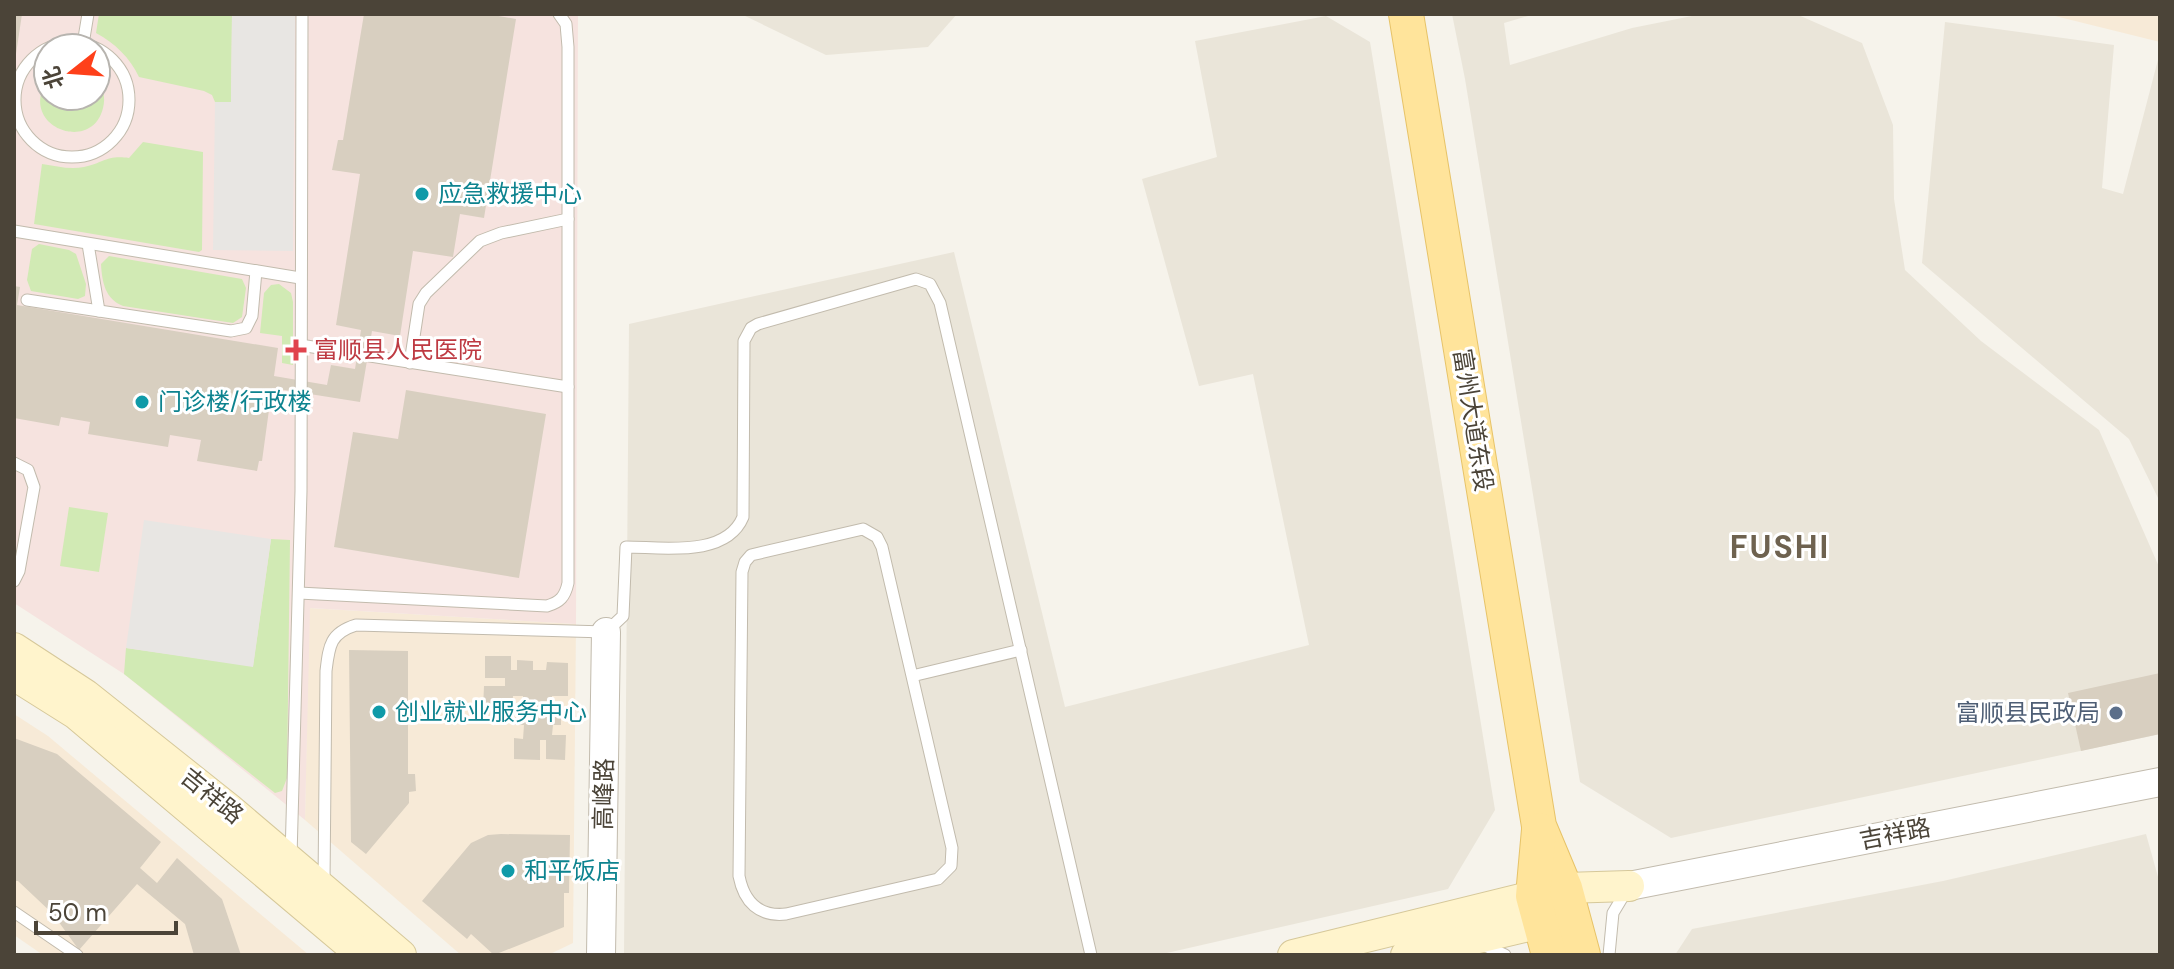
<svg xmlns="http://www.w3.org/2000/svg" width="2174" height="969" font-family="'DM Sans','Noto Sans SC',sans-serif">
  <rect width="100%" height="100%" fill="#f6f3eb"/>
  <g fill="#eae5d9">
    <path d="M741,14H957L928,47L826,55Z"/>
    <path d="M1452,14H1535L1504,23L1510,65L1632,28L1702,14H1796L1862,43L1893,125L1894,199L1905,270L1981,341L2099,430L2160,569V734L1671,838L1580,782L1465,79Z"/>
    <path d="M1326,16L1370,42L1495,810L1448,889L1158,955H624L629,324L954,252L1065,707L1309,645L1253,374L1199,386L1142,179L1217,157L1195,41Z"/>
    <path d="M1945,22L2114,45L2102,188L2123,194L2160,52V502L2129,439L1922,263Z"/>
    <path d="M2146,834L2160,884V955H1675L1692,929L1943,881Z"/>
  </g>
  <g fill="#f7ead7">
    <path d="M2047,14H2160V42Z"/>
    <path d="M309,608L576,624L573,943L548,955H461L305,820Z"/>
    <path d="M14,714L48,736L309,955H43L14,935Z"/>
  </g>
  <path fill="#f6e3df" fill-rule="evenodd" d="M14,14H578L576,624L310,608L305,820L124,674L14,603ZM48,48H96V96H48Z"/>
  <g fill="#d1eab4">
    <path d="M99,14H232L231,102H215L212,95L204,91L139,77C130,58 115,43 96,33Z"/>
    <path d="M96,78C103,87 106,97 103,108C92,155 16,126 48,79V96H96Z"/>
    <path d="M143,142L203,152L202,250L199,252L34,224L42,164C56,166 70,170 84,167C104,163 106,155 129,158Z"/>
    <path d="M39,244L69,250L76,254L86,284L85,296L78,299L31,291L27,280L32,249Z"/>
    <path d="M109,256L242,279L246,288L242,317L233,323L123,306C105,299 102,282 101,264Z"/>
    <path d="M279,284L291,293L293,302V365L282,363V336L260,333L264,293L271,285Z"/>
    <path d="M69,507L108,513L99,572L60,566Z"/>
    <path d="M271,539L290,540L287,778L282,791L275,793L124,674L126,648L253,666Z"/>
  </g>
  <g fill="#e8e6e3">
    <path d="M232,14H295L293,251L213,250L215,102H231Z"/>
    <path d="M144,520L271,539L253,667L126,648Z"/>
  </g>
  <g fill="#d8cfc0">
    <path d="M14,14H22L16,54H14Z"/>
    <path d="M364,14H487L516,19L484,218L460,214L453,257L413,251L400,336L372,331L360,402L272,388L262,461H259L257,471L197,461L201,440L170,435L168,447L88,434L90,422L61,417L59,426L14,418V286L20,287L17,305L278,348L274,376L327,385L331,365L355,369L361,330L336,325L360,174L332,170L338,140H343Z"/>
    <path d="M406,390L546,414L519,578L334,547L353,432L398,439Z"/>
    <path d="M349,650L408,651V774H415L416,791L409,792V803L366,854L351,842Z"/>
    <path d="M485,656H511V670H517V660L533,661V670H546L547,662L568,663V696H552V709H561V725H553L552,735H566L565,760L546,759V740H540V760L514,759V738L523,739L524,725H515V717H532V704H523V696H513L512,709H483L484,686H505V678H485Z"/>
    <path d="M2160,673V734L2081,751L2068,693Z"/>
    <path d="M14,738L57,754L161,842L140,868L157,883L177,858L222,899L241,955H194L185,924L137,884L79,950L53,914L18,881H14Z"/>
    <path d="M501,834L570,835L569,893H564V927L494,955L471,934L467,939L422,901L471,843L488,835Z"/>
  </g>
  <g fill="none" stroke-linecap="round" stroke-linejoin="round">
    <g stroke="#c2bbad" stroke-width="13">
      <g id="service">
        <circle cx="72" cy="100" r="57"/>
        <path d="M83,44L88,14"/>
        <path d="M14,231L300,278"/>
        <path d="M88,244L99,311"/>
        <path d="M27,300L231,331L246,328L252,316L256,271"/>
        <path d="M300,345L568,387"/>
        <path d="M410,363L419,304L426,293L480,241L501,233L568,219"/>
        <path d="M14,463L28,470L34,487L19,571L14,581"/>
        <path d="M299,593L547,606C560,602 565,597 568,583V47L566,24L559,14"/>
        <path d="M912,676L952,848L951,866L938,879L786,914C759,917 744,902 739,876L742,572L745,562L751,555L863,529L877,537L882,547L912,676L1021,650"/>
        <path d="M291,857L301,491L302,14"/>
        <path d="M324,883L326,671C329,646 330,633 356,625L606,632L623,616L626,547C662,547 726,558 743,517L744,341L751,328L758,324L916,279L930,284L940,303L1091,955"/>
        <path d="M14,912L77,955"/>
        <path d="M1481,944L1505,955"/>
        <path d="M1609,955L1613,913L1628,888"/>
      </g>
    </g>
    <g stroke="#c2bbad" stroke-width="30">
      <g id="tertiary">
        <path d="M1629,886L2160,782"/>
        <path d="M601,955L606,632"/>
      </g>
    </g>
    <g stroke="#d6c89a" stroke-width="32">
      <g id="secondary">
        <path d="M14,648L86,695L228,808L401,955"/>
        <path d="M14,675L76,714L362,955"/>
        <path d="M1293,955L1565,888L1629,886"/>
        <path d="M1406,955L1562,918"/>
      </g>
    </g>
    <g stroke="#e7c368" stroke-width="36">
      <g id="primary">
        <path d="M1406,14L1539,826L1565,888L1583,955"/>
        <path d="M1539,830L1533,896L1549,955"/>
      </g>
    </g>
    <use href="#service" stroke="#fff" stroke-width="11"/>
    <use href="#tertiary" stroke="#fff" stroke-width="28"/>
    <use href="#secondary" stroke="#fff4cc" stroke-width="30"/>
    <use href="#primary" stroke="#ffe49b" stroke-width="34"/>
  </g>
  <g fill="#0f9aa8" stroke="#fff" stroke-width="3">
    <circle cx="422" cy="194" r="8"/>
    <circle cx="142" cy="402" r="8"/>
    <circle cx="379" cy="712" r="8"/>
    <circle cx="508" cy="871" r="8"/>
  </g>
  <path fill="#e0444e" stroke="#fff" stroke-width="3" d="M292 338h8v8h8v8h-8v8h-8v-8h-8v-8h8z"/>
  <circle fill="#5c6f8a" stroke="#fff" stroke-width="3" cx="2116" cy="713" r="8"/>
  <g text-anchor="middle" stroke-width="6" stroke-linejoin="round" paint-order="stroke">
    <g font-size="24" fill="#0d838f" stroke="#fff" text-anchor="start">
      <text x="438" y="202">应急救援中心</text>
      <text x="158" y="410">门诊楼/行政楼</text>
      <text x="395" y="720">创业就业服务中心</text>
      <text x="524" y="879">和平饭店</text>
    </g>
    <g font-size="24" fill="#be3a42" stroke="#fff" text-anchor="start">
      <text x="314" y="358">富顺县人民医院</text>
    </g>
    <g font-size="24" fill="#4b4438" stroke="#fff">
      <text transform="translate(1473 420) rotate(81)" y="8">富州大道东段</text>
      <text transform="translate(604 794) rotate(-89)" y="8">高峰路</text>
      <text transform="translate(212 796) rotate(39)" y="8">吉祥路</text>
      <text transform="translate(1895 834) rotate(-11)" y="8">吉祥路</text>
    </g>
    <g font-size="24" fill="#4e5e75" stroke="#fff" text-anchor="end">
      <text x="2100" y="721">富顺县民政局</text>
    </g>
    <g font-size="32" font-weight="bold" letter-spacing="2" fill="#6e624f" stroke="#fff">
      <text x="1780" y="558">FUSHI</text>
    </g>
  </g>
  <rect width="2174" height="969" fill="none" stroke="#4b4438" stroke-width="32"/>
  <g transform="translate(72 72) rotate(253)"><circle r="38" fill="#ffffff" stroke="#b7b4af" stroke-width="2"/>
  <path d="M0-6L14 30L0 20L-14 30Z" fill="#fe401a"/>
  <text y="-12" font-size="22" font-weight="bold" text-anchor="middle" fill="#4b4438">北</text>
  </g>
  <path d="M36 921v12h140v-12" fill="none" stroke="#4b4438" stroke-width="4"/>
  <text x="48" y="921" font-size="24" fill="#4b4438" stroke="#ffffff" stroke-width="6" paint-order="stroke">50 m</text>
</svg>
